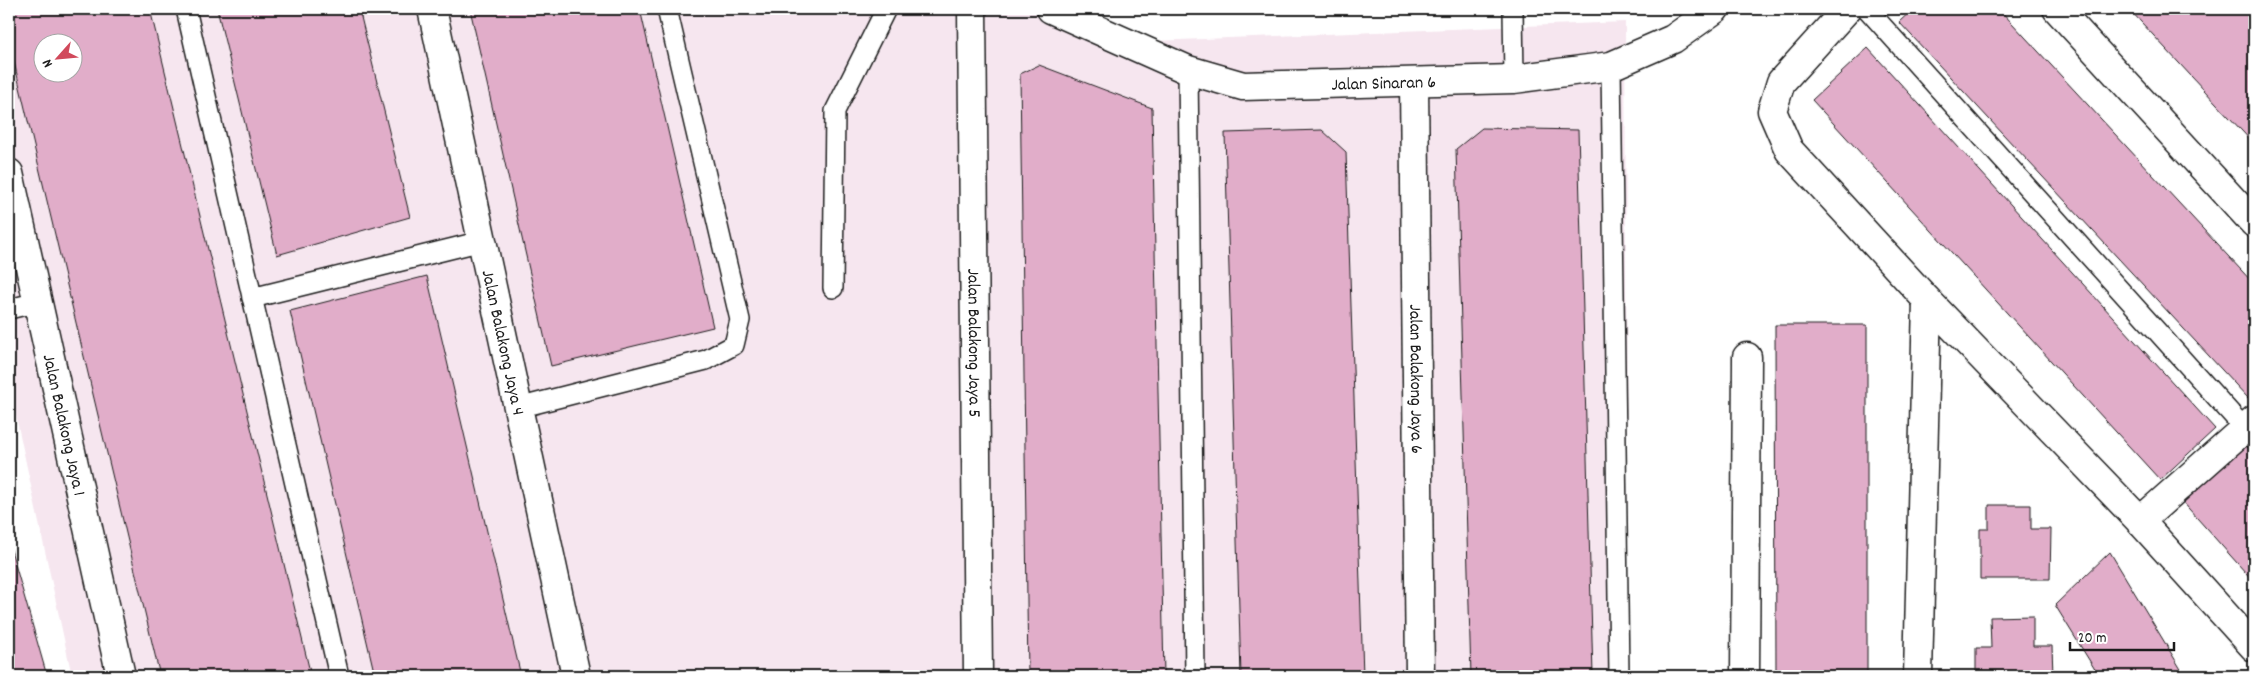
<svg xmlns="http://www.w3.org/2000/svg" width="2263" height="685" font-family="Dekko,sans-serif">
  <rect width="100%" height="100%" fill="#fff"/>
  <filter id="ink" filterUnits="userSpaceOnUse"><feTurbulence type="fractalNoise" baseFrequency=".02" numOctaves="2"/><feDisplacementMap in="SourceGraphic" scale="10" xChannelSelector="R" yChannelSelector="G"/><feConvolveMatrix kernelMatrix="1 2 1 2 8 2 1 2 1" color-interpolation-filters="sRGB"/></filter>
  <g filter="url(#ink)">
    <path fill="#f6e6ef" fill-rule="evenodd" d="M9,9H1090L1154,41L1625,22L1628,676H72L9,384ZM42,42H72V72H42Z"/>
    <g fill="#e1adc9" stroke="#1c1c1c" fill-rule="evenodd">
      <path d="M9,9H150L311,676H160L9,41ZM42,42H72V72H42Z"/>
      <path d="M217,9H359L410,217L277,255Z"/>
      <path d="M470,9H640L713,327L551,366Z"/>
      <path d="M1913,9H1999L2254,284V393L2248,398L1899,22Z"/>
      <path d="M2129,9H2254V144Z"/>
      <path d="M1868,48L2215,429L2160,480L1812,100Z"/>
      <path d="M1039,65L1152,108L1164,676H1028L1020,74Z"/>
      <path d="M1482,128L1578,130L1593,676H1471L1456,149Z"/>
      <path d="M1322,130L1346,152L1363,676H1241L1225,133Z"/>
      <path d="M427,276L521,676H375L290,311Z"/>
      <path d="M1775,325H1867V676H1776Z"/>
      <path d="M2248,439L2254,446V582L2181,500Z"/>
      <path d="M1989,505H2031V529H2051L2050,579H1980V529H1989Z"/>
      <path d="M9,543L47,676H9Z"/>
      <path d="M2110,552L2185,676H2099L2055,605Z"/>
      <path d="M2033,616V646H2052L2053,676H1976V648H1991L1990,617Z"/>
    </g>
    <g fill="none" stroke-linecap="round" stroke-linejoin="round">
      <g stroke="#1c1c1c" stroke-width="22">
        <g id="lane">
          <path d="M186,9L339,676"/>
          <path d="M1513,9L1514,79"/>
          <path d="M1867,9L2254,439"/>
          <path d="M1611,66L1619,676"/>
          <path d="M1188,70L1195,676"/>
          <path d="M833,288L835,111L886,9"/>
          <path d="M252,298L482,241"/>
          <path d="M9,309L38,302"/>
          <path d="M518,408L706,360L734,345L740,320L667,9"/>
        </g>
      </g>
      <g stroke="#1c1c1c" stroke-width="31">
        <g id="street">
          <path id="s1" d="M432,9L576,676"/>
          <path id="s2" d="M1051,9L1188,70L1243,86L1514,79L1611,66L1673,39L1715,9"/>
          <path d="M1847,9L1781,82L1772,111L1789,150L1927,300L2140,521L2254,647"/>
          <path d="M2057,9L2254,223"/>
          <path id="s3" d="M1414,83L1420,676"/>
          <path id="s4" d="M9,173L121,676"/>
          <path d="M2140,521L2254,420"/>
          <path d="M1745,676L1747,357"/>
          <path d="M1918,676L1927,300"/>
        </g>
      </g>
      <g stroke="#1c1c1c" stroke-width="31">
        <g id="secondary">
          <path id="s5" d="M972,9L978,676"/>
        </g>
      </g>
      <use href="#lane" stroke="#fff" stroke-width="19"/>
      <use href="#street" stroke="#fff" stroke-width="28"/>
      <use href="#secondary" stroke="#fff" stroke-width="28"/>
    </g>
  </g>
  <g text-anchor="middle" stroke-width="4" stroke-linejoin="round" paint-order="stroke">
    <g font-size="18" fill="#1c1c1c" stroke="#fff">
      <text dy="6" stroke="none"><textPath href="#s2" startOffset="348">Jalan Sinaran 6</textPath></text>
      <text dy="6" stroke="none"><textPath href="#s1" startOffset="341">Jalan Balakong Jaya 4</textPath></text>
      <text dy="6" stroke="none"><textPath href="#s5" startOffset="334">Jalan Balakong Jaya 5</textPath></text>
      <text dy="6" stroke="none"><textPath href="#s3" startOffset="296">Jalan Balakong Jaya 6</textPath></text>
      <text dy="6" stroke="none"><textPath href="#s4" startOffset="258">Jalan Balakong Jaya 1</textPath></text>
    </g>
  </g>
  <rect width="2263" height="685" fill="none" stroke="#fff" stroke-width="30"/>
  <rect x="15" y="15" width="2233" height="655" fill="none" stroke="#1c1c1c" stroke-width="2" filter="url(#ink)"/>
  <g transform="translate(58 58) rotate(243)"><circle r="24" fill="#ffffff" stroke="#a4a4a4"/>
  <path d="M0-4L9 19L0 12L-9 19Z" fill="#d1495b"/>
  <text y="-8" font-size="14" font-weight="bold" text-anchor="middle" fill="#1c1c1c">N</text>
  </g>
  <path d="M2070 642v8h104v-8" fill="none" stroke="#1c1c1c" stroke-width="2.5"/>
  <text x="2078" y="642" font-size="15" fill="#1c1c1c" stroke="#ffffff" stroke-width="4" paint-order="stroke">20 m</text>
</svg>
